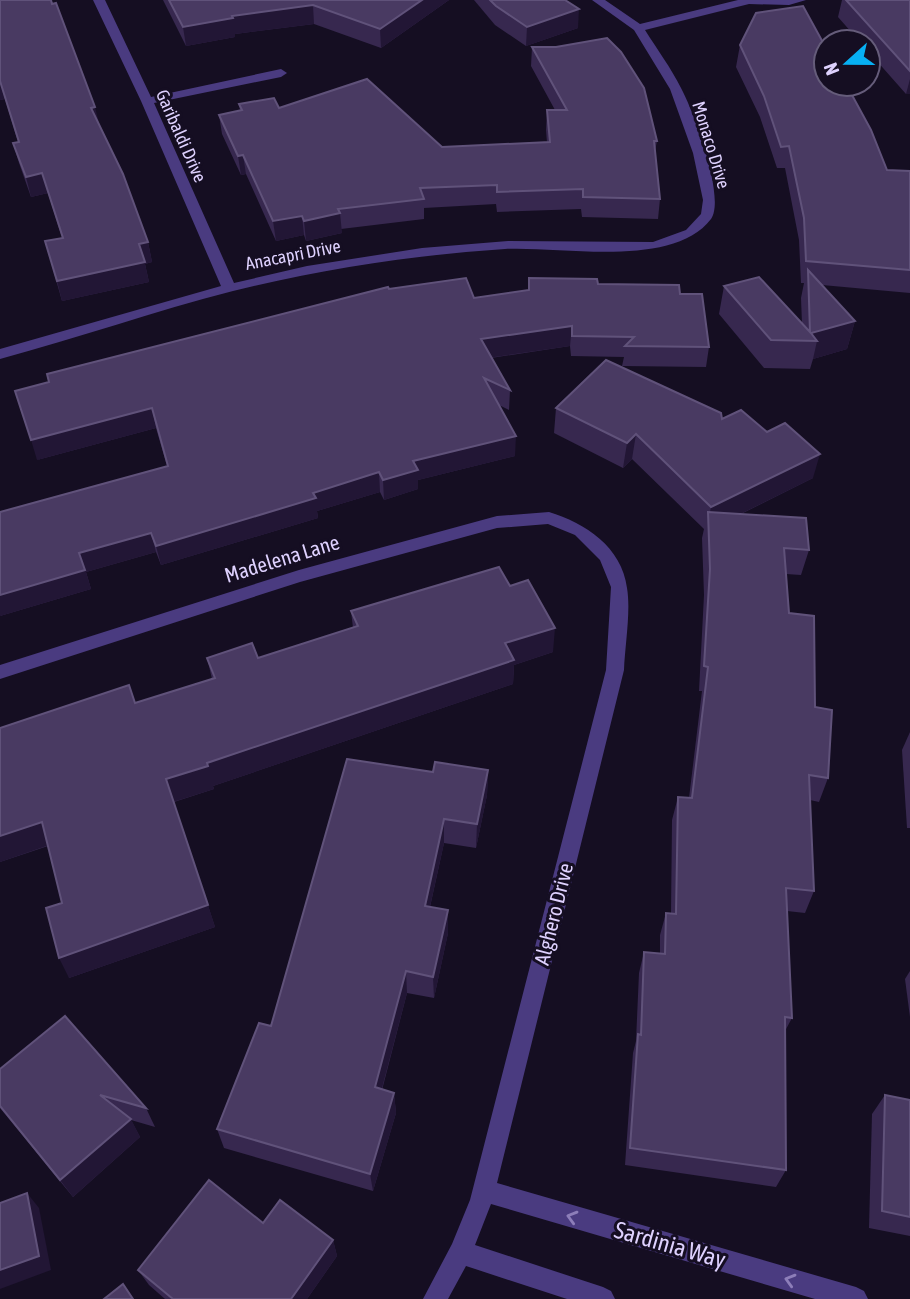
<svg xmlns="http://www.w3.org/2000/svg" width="910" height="1299" font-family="'Asap Condensed',sans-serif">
  <rect width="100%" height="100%" fill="#150e22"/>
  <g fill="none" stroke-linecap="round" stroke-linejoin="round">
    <g fill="#4a3b80" fill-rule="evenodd">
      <path d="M93,0H105L151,97L281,69L287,73L281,77L154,103L234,283L307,266L422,248L508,241L653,242L686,230L701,214L703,200L693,153L670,89L634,30L592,0H605L640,24L738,0H806L789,5L749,4L645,30C657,49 671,68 681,88C693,110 726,198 711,219C673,269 562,246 505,249C413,255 322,269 233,291C155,311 78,338 0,359V349L221,286L141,101Z"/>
      <path d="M549,512C585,523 622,547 627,588C631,611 625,645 624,670L497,1183L856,1287L864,1291L868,1299H815L491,1204L475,1245L603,1287L611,1291L615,1299H567L466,1266L448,1299H423L452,1244L470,1200L606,670L611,587L600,560L575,535L548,524L497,528L300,582L0,679V665L299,570L497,516Z"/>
    </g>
  </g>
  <g fill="#37284f">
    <path d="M0,0L99,125L148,242L152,262L145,264L149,282L62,301L45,241L62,238L48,193L31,197L19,163L13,143L18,142L5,99L0,100Z"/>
    <path d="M163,0H449L381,48L314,24L235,34V37L186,46Z"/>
    <path d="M474,0H565L578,28L526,46L495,25Z"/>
    <path d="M842,0H910V94H906L868,51V42H860L838,17Z"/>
    <path d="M740,45L887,170L910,171V293L822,285L855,321L847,349L813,359L810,369L764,368L719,314L724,286L802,324L801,298L804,283H801L799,240L785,168H777L760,117L736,67Z"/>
    <path d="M532,47L657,141L655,151L660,199L658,219L582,217L581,209L497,212L496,204L424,208V219L341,229L342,233L306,241L304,235L276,241L246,174L241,175L222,134L219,115L240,111L239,104L279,108L442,147L547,143L546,130L547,110H555L531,66Z"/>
    <path d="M529,278L598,284L680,294L709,347L706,367L622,366L624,357L571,356L570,346L491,358L510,390L509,410L499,405L515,456L418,480V489L384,500L380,492L317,511L318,518L161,565L156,552L86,572L91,589L0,616L167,466L156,428L37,460L389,289L474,298L528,290Z"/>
    <path d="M556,408L722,419L813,478L741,514L809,550L801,575L786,574L789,613L815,707L828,778L819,802L810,800L814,891L805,913L787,911L792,1018L785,1031L786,1170L776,1187L625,1165L633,1053L636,1041L639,973L644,952L660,954V935L666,913L671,914L672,820L678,797L689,798L702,691H699L704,595L702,538L704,529L632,459L623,468L554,433Z"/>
    <path d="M510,586L553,652L514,665L513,684L213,786L214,789L174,802L215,927L69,978L62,903L48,846L0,862V728L135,703L212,679L207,658H258L353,628L351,611Z"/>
    <path d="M910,732V828H907L902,750Z"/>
    <path d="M488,770L487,795L476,848L444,843L430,907L448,933L434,998L407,993L382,1090L394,1093L396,1113L373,1191L224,1148L217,1129L271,1026L433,772Z"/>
    <path d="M910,971V1017L905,979Z"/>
    <path d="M65,1016L146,1108L155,1127L131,1120L140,1137L73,1197L0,1108V1069Z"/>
    <path d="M885,1095L910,1100V1236L869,1228L872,1114Z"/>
    <path d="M263,1223L333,1240L337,1256L307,1299H165L149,1285L138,1270Z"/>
  </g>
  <g fill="#221635">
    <path d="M422,0H449L381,48L380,29Z"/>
    <path d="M313,5L314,24L235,34V37L186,46L183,27L232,16Z"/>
    <path d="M579,9L578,28L526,46L527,27Z"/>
    <path d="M910,79V94H906Z"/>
    <path d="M0,81L5,99L0,100Z"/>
    <path d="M95,107L100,127L91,108Z"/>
    <path d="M243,155L246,174L241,175L238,156Z"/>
    <path d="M42,173L48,193L31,197L26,177Z"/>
    <path d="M340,213L342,233L306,241L304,221Z"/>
    <path d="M302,216L304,235L276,241L273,221Z"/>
    <path d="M148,242L152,262L145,264L149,282L62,301L57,281L139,244Z"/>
    <path d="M855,321L847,349L813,359L817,341L811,333Z"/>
    <path d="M572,326L570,346L481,359V339Z"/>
    <path d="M152,408L156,428L37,460L31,440Z"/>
    <path d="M636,434L632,459L623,468L627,443Z"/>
    <path d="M516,436L515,456L418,480V489L384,500L383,480L413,461Z"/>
    <path d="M820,454L813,478L708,530V523L711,507Z"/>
    <path d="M379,472L380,492L317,511L318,518L161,565L156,546L313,493Z"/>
    <path d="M151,533L156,552L86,572L91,589L0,616V595L79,553Z"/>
    <path d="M555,628L553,652L514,665L513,684L213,786L214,789L173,802L166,779L505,643Z"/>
    <path d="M488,770L487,795L476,848L477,824Z"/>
    <path d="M444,819V843L425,929V906Z"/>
    <path d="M42,822L52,844L0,862V836Z"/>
    <path d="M208,905L215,927L69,978L59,958Z"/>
    <path d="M448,910V933L434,998L433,977Z"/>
    <path d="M406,971L407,993L377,1107L375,1087Z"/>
    <path d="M394,1093L396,1113L373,1191L370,1174Z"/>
    <path d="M131,1119L140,1137L73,1197L60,1180Z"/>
    <path d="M27,1193L39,1208L51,1270L0,1289V1270Z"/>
    <path d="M333,1240L337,1256L307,1299H291Z"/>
  </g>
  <g fill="#493a62" stroke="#60527a" stroke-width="2">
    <path d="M0,0H51L52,4L56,3L95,107L91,108L123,174L148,242L139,244L145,262L57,281L45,241L63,238L42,173L26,177L13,143L19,142L0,81Z"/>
    <path d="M169,0H422L380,29L313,5L232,16L233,18L183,27Z"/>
    <path d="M490,0H565L579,9L527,27L496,6Z"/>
    <path d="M846,0H910V71Z"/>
    <path d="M803,6L826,48V84H846L871,130L887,170L910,171V270L806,261L804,218L789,146L781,147L764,96L740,45L756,13Z"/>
    <path d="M607,38L621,52L644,88L657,141H654L660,199L583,197V189L497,192V185L420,188L424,199L338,209L340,213L304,221L302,216L273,221L243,155L238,156L219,115L242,110L239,104L274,98L279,108L367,79L442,147L550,142L547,110H567L532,47H556Z"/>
    <path d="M808,270L855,321L811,333L817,341L771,340L724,286L759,277L810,332Z"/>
    <path d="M466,278L474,298L529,290V278L597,279L598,284L679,285L680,294H702L709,347L625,346L634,337L572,336V326L481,339L510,390L484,378L516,436L413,461L418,470L383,480L379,472L313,493L316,498L156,546L151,533L79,553L85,570L0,595V512L168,466L152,408L31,440L15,391L49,382L47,374L388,287L389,289Z"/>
    <path d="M606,360L721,413L722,419L741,410L767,432L785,423L820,454L711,507L636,434L627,443L556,408Z"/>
    <path d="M708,512L806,518L809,550L784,548L789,613L814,616L815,707L832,710L828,778L809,775L814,891L786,888L792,1018L785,1017L786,1170L630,1148L638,1034L641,1035L644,952L665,954L666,913L676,914L678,797L692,798L708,667L704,666L710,569Z"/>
    <path d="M499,567L510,586L528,580L555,628L505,643L514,660L207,763L208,766L166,779L208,905L59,958L46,908L62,903L42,822L0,836V728L129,685L135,703L215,678L207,658L252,643L258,658L358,626L351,611Z"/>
    <path d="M347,759L433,772L435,762L488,770L477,824L444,819L425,906L448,910L433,977L406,971L375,1087L394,1093L370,1174L217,1129L259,1023L271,1026Z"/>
    <path d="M65,1016L146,1108L100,1095L131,1119L60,1180L0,1106V1069Z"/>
    <path d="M885,1095L910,1100V1217L882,1211Z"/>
    <path d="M209,1180L263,1223L280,1200L333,1240L291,1299H173L138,1270Z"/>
    <path d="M27,1193L39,1256L0,1270V1203Z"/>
    <path d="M123,1284L133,1299H104Z"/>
  </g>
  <defs><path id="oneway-chevron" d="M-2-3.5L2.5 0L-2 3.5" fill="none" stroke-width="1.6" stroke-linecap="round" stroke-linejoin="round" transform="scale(1.75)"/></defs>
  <g stroke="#8d7eb9">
    <use href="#oneway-chevron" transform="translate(572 1217) rotate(-164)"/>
    <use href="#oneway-chevron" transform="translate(790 1280) rotate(-164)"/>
  </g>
  <g text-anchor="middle" stroke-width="6" stroke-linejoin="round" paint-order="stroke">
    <g font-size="18" fill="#ded1fe" stroke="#150e22">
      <text transform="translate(181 136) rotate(66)" y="6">Garibaldi Drive</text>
      <text transform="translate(711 145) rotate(73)" y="6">Monaco Drive</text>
      <text transform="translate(293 255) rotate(-11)" y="6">Anacapri Drive</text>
    </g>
    <g font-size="21" fill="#ded1fe" stroke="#150e22">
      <text transform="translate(282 559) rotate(-17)" y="7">Madelena Lane</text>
      <text transform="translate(554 914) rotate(-76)" y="7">Alghero Drive</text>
    </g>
    <g font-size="24" fill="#ded1fe" stroke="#150e22">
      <text transform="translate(670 1245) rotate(16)" y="8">Sardinia Way</text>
    </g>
  </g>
  <g transform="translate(847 63) rotate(249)"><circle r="33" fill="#150e22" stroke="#655c7a" stroke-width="2"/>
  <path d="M0-5L12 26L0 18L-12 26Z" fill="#07b0f3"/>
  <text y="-10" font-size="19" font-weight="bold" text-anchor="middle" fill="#ded1fe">N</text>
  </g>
</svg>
